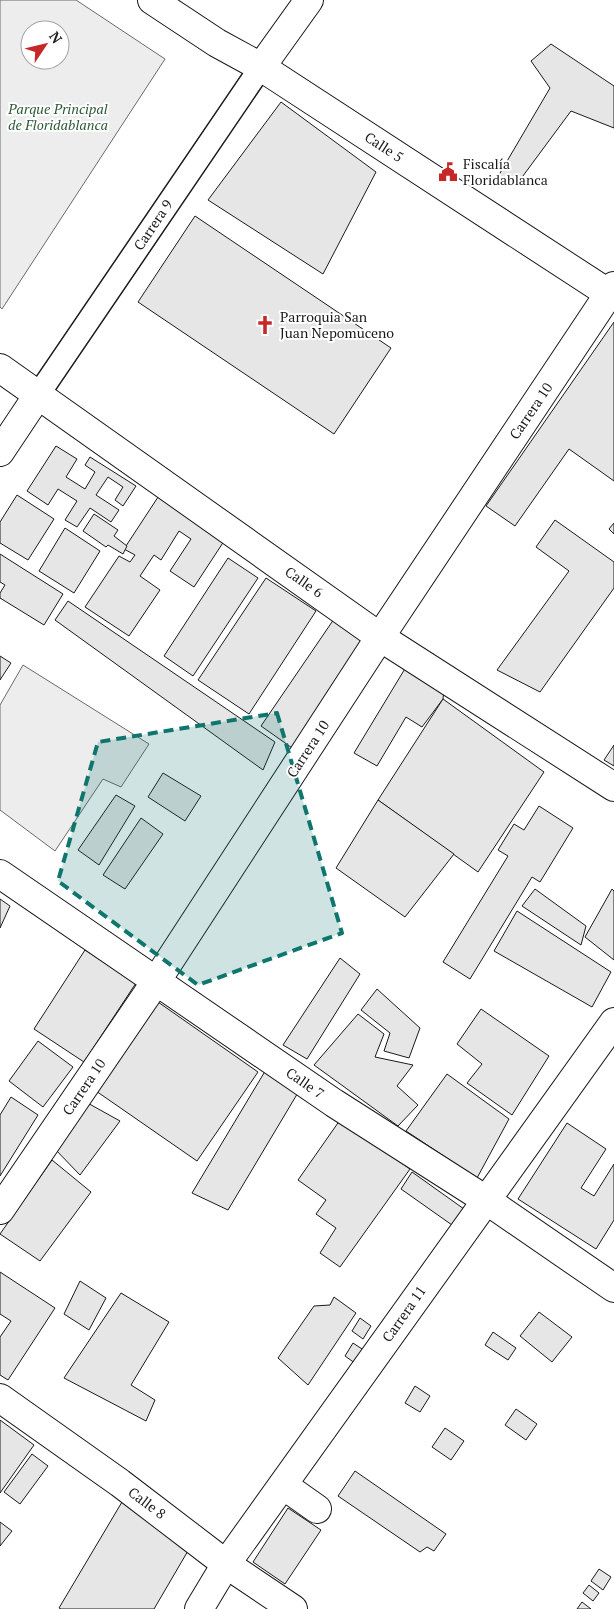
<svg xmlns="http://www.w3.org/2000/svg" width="614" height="1609" font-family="'PT Serif',serif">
  <rect width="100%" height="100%" fill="#fff"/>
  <g fill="#ededed" stroke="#6a6a6a" fill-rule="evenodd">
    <path d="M0,0H76L165,59L2,309L0,307ZM30,30H60V60H30Z"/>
    <path d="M23,665L149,744L121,787L103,779L55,851L0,810V705Z"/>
  </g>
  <g fill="#e6e6e6" stroke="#1a1a1a">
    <path d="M551,44L614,86V128L571,111L517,184L493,185L550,88L531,61Z"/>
    <path d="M281,102L376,172L323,274L208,200Z"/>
    <path d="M195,216L391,348L334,434L138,302Z"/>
    <path d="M614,322V481L569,449L515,526L486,506Z"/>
    <path d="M56,446L77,459L66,477L85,489L95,472L85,465L90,457L136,486L123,506L115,500L123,487L108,477L96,495L119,510L111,522L90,508L77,527L65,520L77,501L58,489L48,505L27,491Z"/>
    <path d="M162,491L228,535L194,587L170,571L191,539L179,531L161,560L154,555L140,576L160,590L129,636L85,607L119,556L130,562L135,555L124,549Z"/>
    <path d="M17,495L54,519L28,560L0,543V522Z"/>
    <path d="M94,514L118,530L114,536L127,546L123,554L108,545L106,547L83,531Z"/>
    <path d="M555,520L614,562V588L540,692L497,670L569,571L536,547Z"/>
    <path d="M614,523V534L609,529Z"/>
    <path d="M65,528L100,551L74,593L39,571Z"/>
    <path d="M0,554L63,594L44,625L0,598V593L5,585L0,582Z"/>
    <path d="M228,558L258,578L193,676L164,656Z"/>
    <path d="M266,578L316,611L249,714L198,680Z"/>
    <path d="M68,601L275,742L263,770L55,620Z"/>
    <path d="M334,619L368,643L295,750L261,726Z"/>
    <path d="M0,656L11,663L0,680Z"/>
    <path d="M406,667L444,690L443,699L422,727L406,717L377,766L354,753Z"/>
    <path d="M443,699L544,772L478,872L378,800Z"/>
    <path d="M614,745V766L604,760Z"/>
    <path d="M163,773L201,796L185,821L148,797Z"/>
    <path d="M116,795L135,806L99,865L78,850Z"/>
    <path d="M378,800L454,854L405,917L336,868Z"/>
    <path d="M539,806L573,828L540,882L532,877L470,979L443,962L508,856L498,850L514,824L524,830Z"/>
    <path d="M141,818L163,834L125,889L103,875Z"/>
    <path d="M535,889L586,926L581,945L522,906Z"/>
    <path d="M612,889L614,891V960L585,937Z"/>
    <path d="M0,899L10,906L0,928Z"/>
    <path d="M517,911L611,972L592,1007L494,951Z"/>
    <path d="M85,950L136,983L84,1062L34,1029Z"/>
    <path d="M340,958L360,974L307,1059L283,1045Z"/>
    <path d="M377,989L420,1028L409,1058L384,1051L390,1033L361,1010Z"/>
    <path d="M158,1002L258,1072L197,1161L96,1091Z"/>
    <path d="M481,1009L549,1056L512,1115L467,1083L482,1064L457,1044Z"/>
    <path d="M358,1014L384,1034L375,1057L413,1065L397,1086L418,1105L398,1126L314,1065Z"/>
    <path d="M38,1041L73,1067L43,1107L9,1081Z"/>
    <path d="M267,1068L299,1091L228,1210L192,1193Z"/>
    <path d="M447,1074L509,1119L477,1178L406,1131Z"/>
    <path d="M11,1097L38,1115L0,1176V1115Z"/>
    <path d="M84,1101L120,1121L80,1175L53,1147Z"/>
    <path d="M340,1120L410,1169L340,1267L320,1253L336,1228L316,1214L326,1200L298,1180Z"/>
    <path d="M567,1123L606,1149L581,1188L594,1196L614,1164V1220L596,1249L518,1199Z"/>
    <path d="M52,1160L91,1192L40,1261L0,1234Z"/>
    <path d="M412,1172L464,1209L452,1225L401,1189Z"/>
    <path d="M0,1272L55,1308L8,1380L0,1375V1337L11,1321L0,1314Z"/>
    <path d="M80,1281L106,1298L89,1330L64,1314Z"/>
    <path d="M121,1293L169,1322L131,1385L155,1400L146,1421L64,1378Z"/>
    <path d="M334,1297L356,1313L308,1385L278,1358L314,1306L330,1305Z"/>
    <path d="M539,1312L572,1337L552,1362L520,1336Z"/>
    <path d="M360,1318L371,1326L363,1339L352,1331Z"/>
    <path d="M493,1332L516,1348L508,1360L485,1345Z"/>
    <path d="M353,1343L368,1353L359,1366L345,1356Z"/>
    <path d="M415,1386L430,1396L420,1412L405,1403Z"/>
    <path d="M516,1409L537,1424L526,1440L505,1425Z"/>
    <path d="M0,1420L34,1445L0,1493Z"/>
    <path d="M445,1428L464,1441L451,1460L432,1447Z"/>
    <path d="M32,1454L48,1466L20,1504L4,1492Z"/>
    <path d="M355,1471L446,1534L434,1551L427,1547L420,1552L338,1496Z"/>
    <path d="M122,1502L192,1544L154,1609H61L59,1608Z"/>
    <path d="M288,1508L321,1530L285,1584L253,1562Z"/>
    <path d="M0,1522L12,1531L0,1546Z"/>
    <path d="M599,1569L611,1577L603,1590L591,1581Z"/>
    <path d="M589,1585L599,1593L593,1601L583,1593Z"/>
    <path d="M582,1602L591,1609H577Z"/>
  </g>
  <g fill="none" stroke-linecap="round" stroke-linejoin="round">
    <g stroke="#1a1a1a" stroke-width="25">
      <path id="pedestrian" d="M38,395L261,67"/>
    </g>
    <g stroke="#1a1a1a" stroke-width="30">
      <g id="minor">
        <path d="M152,0L217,43L261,67L614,297"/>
        <path d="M261,67L309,0"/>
        <path d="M0,368L380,637L614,787"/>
        <path d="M0,452L38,395"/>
        <path d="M0,874L334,1103L486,1200L614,1288"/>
        <path d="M0,1210L157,980L380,637L614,286"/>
        <path d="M0,1398L120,1483L226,1564L293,1609"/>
        <path d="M283,1485L317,1509"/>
        <path d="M199,1609L226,1564L614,1022"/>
      </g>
    </g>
    <use href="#pedestrian" stroke="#fff" stroke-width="22"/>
    <use href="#minor" stroke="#fff" stroke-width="28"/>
  </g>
  <path fill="#0f766e" fill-opacity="0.2" stroke="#0f766e" stroke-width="4" stroke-dasharray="10 6" stroke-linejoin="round" d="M277,713L342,933L198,985L58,881L98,742Z"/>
  <defs>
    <g id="civic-bare" transform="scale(1.5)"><path d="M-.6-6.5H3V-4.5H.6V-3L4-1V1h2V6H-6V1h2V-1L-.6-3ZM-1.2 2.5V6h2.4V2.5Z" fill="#c62828" stroke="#fff" stroke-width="2.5" paint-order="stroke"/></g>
    <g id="church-bare" transform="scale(1.5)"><path d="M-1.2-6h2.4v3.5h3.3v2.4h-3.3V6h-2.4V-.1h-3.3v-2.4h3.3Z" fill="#c62828" stroke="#fff" stroke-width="2.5" paint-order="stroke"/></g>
  </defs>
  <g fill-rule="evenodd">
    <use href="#civic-bare" x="448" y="172"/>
    <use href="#church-bare" x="265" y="325"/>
  </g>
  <g text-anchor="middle" stroke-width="4" stroke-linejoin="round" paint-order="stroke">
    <g font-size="14" font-style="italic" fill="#2b5a34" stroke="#fff">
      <text x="58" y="114">Parque Principal<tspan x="58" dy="16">de Floridablanca</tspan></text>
    </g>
    <g font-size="14" fill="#1a1a1a" stroke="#fff">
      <text transform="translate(384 147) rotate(33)" y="5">Calle 5</text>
      <text transform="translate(153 225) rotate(-56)" y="5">Carrera 9</text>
      <text transform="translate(531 411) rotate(-56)" y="5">Carrera 10</text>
      <text transform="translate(304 582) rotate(35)" y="5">Calle 6</text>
      <text transform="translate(308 749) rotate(-57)" y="5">Carrera 10</text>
      <text transform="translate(305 1083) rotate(35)" y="5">Calle 7</text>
      <text transform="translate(84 1087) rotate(-56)" y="5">Carrera 10</text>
      <text transform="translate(404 1314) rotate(-55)" y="5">Carrera 11</text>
      <text transform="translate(147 1503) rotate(37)" y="5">Calle 8</text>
    </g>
    <g font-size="14" fill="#1a1a1a" stroke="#fff" text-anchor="start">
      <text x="463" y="169">Fiscalía<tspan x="463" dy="16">Floridablanca</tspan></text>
      <text x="280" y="322">Parroquia San<tspan x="280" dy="16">Juan Nepomuceno</tspan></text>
    </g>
  </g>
  <g transform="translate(45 45) rotate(55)"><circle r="24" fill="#ffffff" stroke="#a3a3a3"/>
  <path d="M0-4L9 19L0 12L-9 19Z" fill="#c62828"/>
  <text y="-8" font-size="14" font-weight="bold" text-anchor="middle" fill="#1a1a1a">N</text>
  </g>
</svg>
